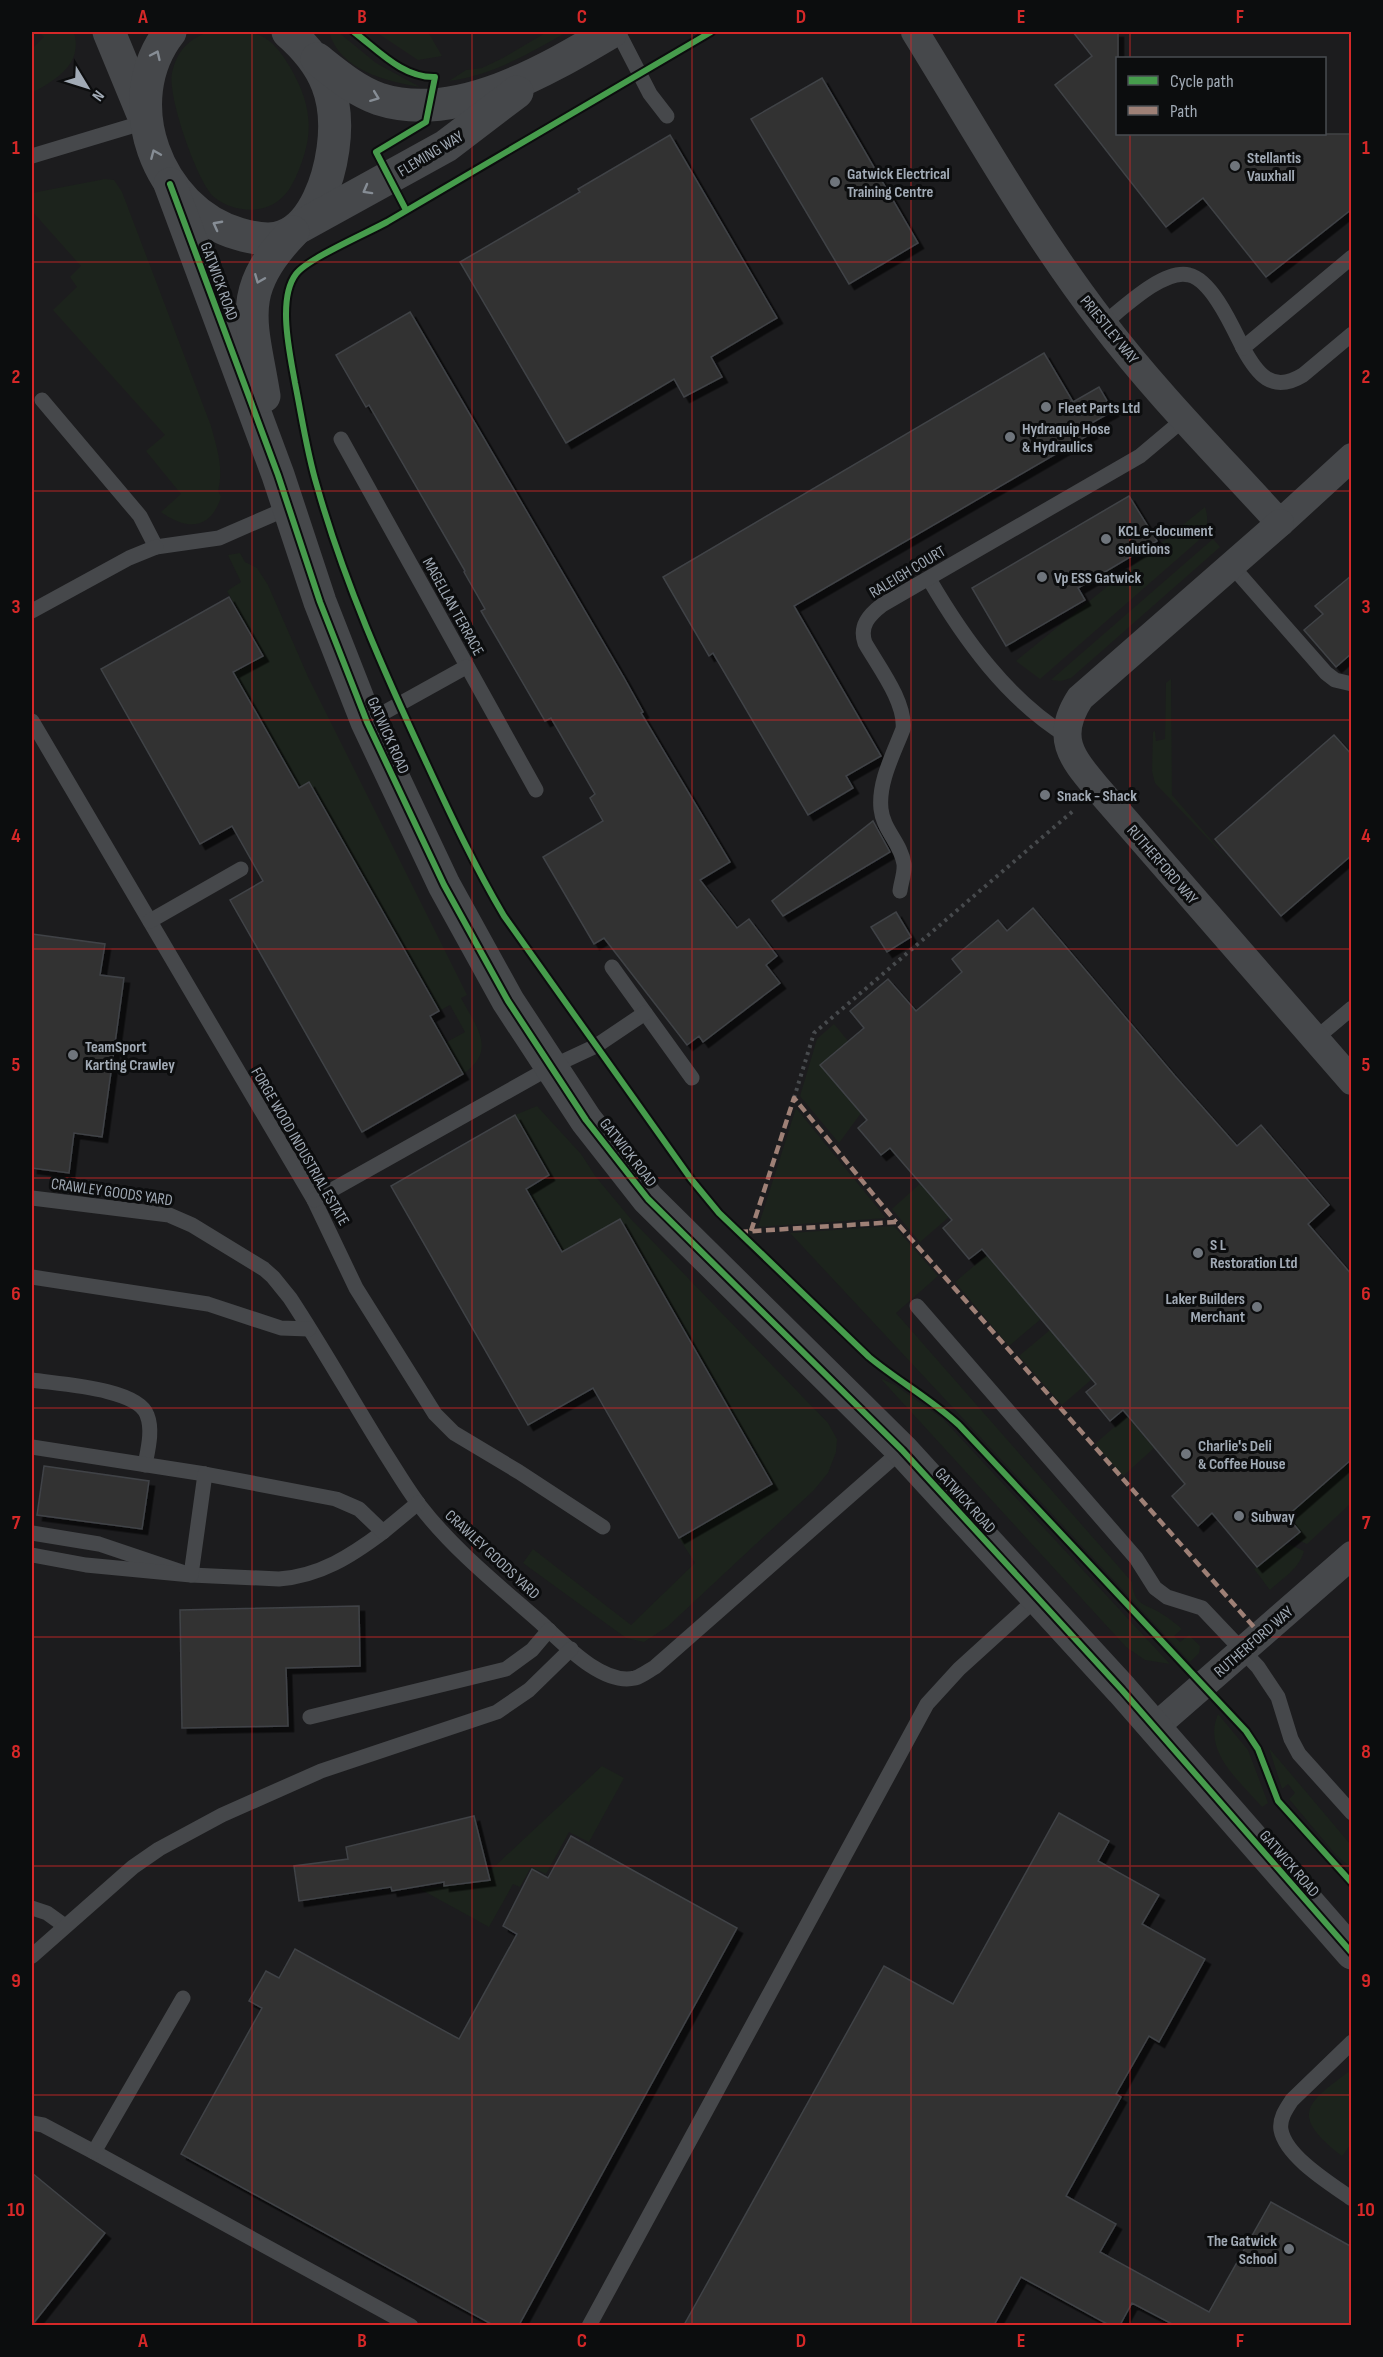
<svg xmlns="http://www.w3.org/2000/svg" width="1383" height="2357" font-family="'Sofia Sans Condensed',sans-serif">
  <defs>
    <filter id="shadow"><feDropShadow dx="5.5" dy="5.5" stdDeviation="0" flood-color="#0009"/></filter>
  </defs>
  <rect width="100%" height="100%" fill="#121212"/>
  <path fill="#1c1c1e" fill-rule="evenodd" d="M32,32H1351V2325L32,2326ZM1118,58H1324V134H1118Z"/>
  <g fill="#1c231c">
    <path d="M39,32H74C83,64 57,79 32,93V49L44,37Z"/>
    <path d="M209,32C225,31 243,29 259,35C274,41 282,54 290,67C310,102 315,129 300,167C295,180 289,193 278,201C260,215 230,211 214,197C197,182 167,95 172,73C177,51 188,39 209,32Z"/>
    <path d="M329,32H338L376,63L420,87C385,81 340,70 329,32Z"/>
    <path d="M376,32H428L442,56L418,60Z"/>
    <path d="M547,32H567C530,53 493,75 449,81L466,70L482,68L503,58Z"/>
    <path d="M105,179L114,180L122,192L211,426C217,449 224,468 218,491L221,497C210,531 186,530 161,512L181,494L146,451L165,435L53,310L77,287L70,277L81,266L32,211V193Z"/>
    <path d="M1205,507C1209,519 1208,530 1199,540L1040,679L1016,661Z"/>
    <path d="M1213,539L1220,547L1071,678L1061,681L1051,680Z"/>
    <path d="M240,553L245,562L257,568L268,585L309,679L467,995L461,998C476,1026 498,1051 463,1074L445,1043L465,1032L450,1005L439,1011L309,783L299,788L233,672L263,656L227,591L241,582L228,555Z"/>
    <path d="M1171,679L1172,795L1232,864L1155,783L1152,771L1153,732L1155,731L1156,741L1165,739L1166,683Z"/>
    <path d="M834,1024L848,1041L820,1065L861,1113L839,1143L800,1096L817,1039Z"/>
    <path d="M537,1106L581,1154L596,1177L630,1218L828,1423L837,1439L836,1452L828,1473L814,1490L667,1627L644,1642L626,1638L523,1563L533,1549L631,1625L695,1563L679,1538L772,1483L621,1219L562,1252L526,1189L549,1175L515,1115Z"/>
    <path d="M796,1108L886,1218L758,1227Z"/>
    <path d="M921,1183L950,1216L920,1242L892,1209Z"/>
    <path d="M894,1226L938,1276L896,1313L1132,1582C1134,1607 1146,1603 1162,1614C1169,1618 1176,1624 1182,1629L1174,1636L1180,1642L1189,1635L1200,1646L1199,1653L1190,1662L790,1233Z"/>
    <path d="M987,1255L1041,1319L1009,1346L955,1282Z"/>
    <path d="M1050,1330L1092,1379L1062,1405L1019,1356Z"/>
    <path d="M880,1378L895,1385L943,1419L1170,1664L1145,1660L1126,1647Z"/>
    <path d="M1127,1416L1154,1448L1123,1476L1095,1444Z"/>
    <path d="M1351,1459V1503L1307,1544L1293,1538L1287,1516Z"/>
    <path d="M1286,1543L1304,1551C1300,1568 1283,1578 1270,1590L1254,1569Z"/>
    <path d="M1218,1714L1248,1750L1268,1803L1262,1807C1240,1781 1202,1752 1218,1714Z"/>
    <path d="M1269,1748L1351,1845V1868L1336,1855L1289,1799L1295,1793L1288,1784L1282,1789Z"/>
    <path d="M602,1766L624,1778L589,1842L569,1832L546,1874L531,1867L520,1887L513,1884L489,1927L420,1889L477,1883Z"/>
    <path d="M1351,2070V2144L1342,2156C1288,2114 1307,2103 1351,2070Z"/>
  </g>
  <g fill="#313133" stroke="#404346" stroke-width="1.5" filter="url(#shadow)">
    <path d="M1073,32H1118V134H1352V209L1266,277L1203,198L1166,227L1055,85L1092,56Z"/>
    <path d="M822,78L918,243L849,284L751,119Z"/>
    <path d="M670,135L777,318L711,357L722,377L684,397L674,379L566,443L460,262L580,192L578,189Z"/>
    <path d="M410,312L623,676L643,712L641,713L730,862L700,880L737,928L749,919L777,956L766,965L780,983L703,1042L699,1036L687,1045L604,938L594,944L543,857L603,821L590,798L595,794L551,718L545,721L481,611L485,609L464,572L465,571L369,405L366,407L336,355Z"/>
    <path d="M1044,353L1073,402L1099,387L1113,411L1088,425L1092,433L794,606L881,756L846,776L853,788L808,815L713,653L709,656L663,577Z"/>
    <path d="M1129,496L1157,541L1078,588L1085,600L1006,646L972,588Z"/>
    <path d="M1352,575V653L1336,667L1304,630L1323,614L1315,606Z"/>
    <path d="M229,597L263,656L233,672L299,788L309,782L439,1011L430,1016L463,1074L362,1132L230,900L263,881L232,826L200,844L101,669Z"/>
    <path d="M1334,735L1352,755V855L1281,916L1215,839Z"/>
    <path d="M873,821L890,852L783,916L772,901Z"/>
    <path d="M1033,908L1175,1076L1237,1146L1261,1125L1329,1205L1308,1224L1352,1275V1459L1287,1516L1300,1532L1257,1567L1212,1513L1198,1526L1172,1496L1185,1484L1123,1410L1110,1421L1086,1392L1096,1384L982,1249L969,1259L943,1228L952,1220L890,1148L881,1155L858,1128L867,1120L820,1065L864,1028L850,1011L888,979L916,1011L962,972L952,959L998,920L1007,931Z"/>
    <path d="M896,912L911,937L887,952L871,927Z"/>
    <path d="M32,934L105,944L100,975L124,978L102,1137L74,1133L69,1173L32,1168Z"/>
    <path d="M515,1115L549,1175L526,1189L562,1252L620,1219L772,1484L679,1538L593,1388L528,1425L391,1186Z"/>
    <path d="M44,1466L149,1481L142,1529L37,1515Z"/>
    <path d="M359,1606L360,1666L286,1668L288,1726L182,1728L180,1610Z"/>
    <path d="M1059,1813L1109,1841L1098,1861L1159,1895L1142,1924L1205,1959L1159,2042L1149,2036L1116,2094L1121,2097L1066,2196L1116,2224L1100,2252L1209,2312L1271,2202L1352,2247V2325H1174L1132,2303L1120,2325H1109L1021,2277L994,2325H684L884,1966L953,2004Z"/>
    <path d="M474,1816L490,1880L444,1886V1882L392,1891L391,1887L299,1901L294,1866L348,1859L346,1847Z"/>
    <path d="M571,1836L737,1928L519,2325H493L181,2154L262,2008L249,2001L266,1971L279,1978L295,1949L459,2039L517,1934L503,1926L532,1869L548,1878Z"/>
    <path d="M32,2173L105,2233L32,2325Z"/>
  </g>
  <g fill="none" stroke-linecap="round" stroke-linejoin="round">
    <g stroke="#474a4d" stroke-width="4" stroke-dasharray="3 4.5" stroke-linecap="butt">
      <path d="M354,32L398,66"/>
      <path d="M794,1098L814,1033L1073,811"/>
      <path d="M1270,1784L1278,1801L1285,1810L1352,1883"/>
    </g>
    <g stroke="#46484b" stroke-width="15">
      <path d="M618,32L650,94L667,116"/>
      <path d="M32,156L145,122"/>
      <path d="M1352,257L1243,348C1257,374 1272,394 1303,375L1352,334"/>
      <path d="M1103,324C1122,309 1164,268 1189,275C1212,280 1233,328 1243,348"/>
      <path d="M42,400L140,516L156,547L219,538L288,508"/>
      <path d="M341,439L536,790"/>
      <path d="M1232,566L1326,673L1335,680L1352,684"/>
      <path d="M929,579C964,639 1007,699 1067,736"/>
      <path d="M32,611L129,558L156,547"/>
      <path d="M32,721L314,1200L356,1288L435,1414L454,1433L519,1472L603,1527"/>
      <path d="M367,722L466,667"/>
      <path d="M900,891C901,882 905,873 904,864C901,843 883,830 881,809C878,782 894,753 903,729C906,702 878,666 865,643C859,626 869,615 882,605L1140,456L1184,419"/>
      <path d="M150,921L241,869"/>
      <path d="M612,967L692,1078"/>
      <path d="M1315,1039L1352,1008"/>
      <path d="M32,1198L169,1215L192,1225L264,1269L273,1277L290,1298C323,1348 353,1402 385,1453C396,1470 407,1489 420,1506C454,1550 498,1585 540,1622C562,1642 602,1686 635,1678C642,1676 648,1671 655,1667L902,1450"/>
      <path d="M314,1200L551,1067L596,1046L645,1013"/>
      <path d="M32,1277L208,1304L281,1328L309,1329"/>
      <path d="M917,1306L1136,1558L1155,1588L1167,1597L1202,1608L1258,1667L1278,1697L1291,1739L1299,1754L1352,1813"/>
      <path d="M32,1380C57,1384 138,1388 147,1415C153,1430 148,1449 145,1465"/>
      <path d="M32,1447L205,1474"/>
      <path d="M32,1533L99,1544L191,1575L279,1579C320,1576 351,1556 383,1532"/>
      <path d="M32,1555L86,1565L191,1575L205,1474L336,1499L359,1509L383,1532L418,1503"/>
      <path d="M310,1717L506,1669L532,1650L549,1630"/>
      <path d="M32,1908L47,1913L65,1926"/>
      <path d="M32,1956L133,1867L159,1849L222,1815L321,1771L497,1712L529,1690L571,1649"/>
      <path d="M1352,2042L1292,2100C1286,2109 1279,2119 1281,2130C1286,2157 1331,2184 1352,2199"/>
      <path d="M32,2123L43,2125L94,2152L411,2326"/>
      <path d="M94,2152L183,1998"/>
      <path d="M589,2326L927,1704L959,1669L1036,1599"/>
    </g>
    <g stroke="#46484b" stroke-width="28">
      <path d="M915,32C975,129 1032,231 1102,322C1156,393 1220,457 1280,523L1352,457"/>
      <path d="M1280,523L1080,698C1054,738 1072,758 1098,789L1352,1081"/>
      <path d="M1155,1727L1352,1555"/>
    </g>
    <g stroke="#46484b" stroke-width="33">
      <path d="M109,32L142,112"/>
      <path d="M170,32C116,101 157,210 239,234C253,238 270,242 284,236C315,224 329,178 333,149C340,99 326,65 288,32"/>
      <path d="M317,59C336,74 356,91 379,99C456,124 547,70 611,32"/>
      <path d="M170,184L278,475L320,602L367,722L444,885L508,1001L586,1120L648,1199L902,1450L1122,1690L1352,1953"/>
      <path d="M301,226L446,146L517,92"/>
      <path d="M264,396C252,322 235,292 293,232"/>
    </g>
    <g stroke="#9e8076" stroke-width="4.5" stroke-dasharray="9 4.5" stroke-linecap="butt">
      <path d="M751,1231L794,1098L896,1222"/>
      <path d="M739,1232L896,1222L1260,1634"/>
    </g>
    <g stroke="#0c0d0e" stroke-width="10">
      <g id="cycleway">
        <path d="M354,32C379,51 403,78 435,77L426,122L376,152L406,210"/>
        <path d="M711,32C604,95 496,159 387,222C367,233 307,259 296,274C277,299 290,354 295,383C302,418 307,453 317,486C344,582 385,674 427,764C451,816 475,867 504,916L691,1179L719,1213L869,1357C898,1381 931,1399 959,1425L1246,1731L1258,1749L1278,1801L1352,1883"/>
        <path d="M170,184L278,475L320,602L367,722L444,885L508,1001L586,1120L648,1199L902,1450L1122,1690L1352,1953"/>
      </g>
    </g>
    <use href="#cycleway" stroke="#469c4c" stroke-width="6"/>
  </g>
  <defs><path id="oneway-chevron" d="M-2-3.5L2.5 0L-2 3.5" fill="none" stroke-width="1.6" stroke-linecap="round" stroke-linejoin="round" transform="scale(1.5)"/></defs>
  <g stroke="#868d95">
    <use href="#oneway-chevron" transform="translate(156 55) rotate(-65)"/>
    <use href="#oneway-chevron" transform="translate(375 97) rotate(21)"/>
    <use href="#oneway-chevron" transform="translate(155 154) rotate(-113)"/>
    <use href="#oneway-chevron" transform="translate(367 190) rotate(151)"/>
    <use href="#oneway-chevron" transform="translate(217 225) rotate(-152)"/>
    <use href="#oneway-chevron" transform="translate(259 279) rotate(112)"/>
  </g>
  <path fill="none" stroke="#d62828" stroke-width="1.5" stroke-opacity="0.55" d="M252,32V2326M472,32V2326M692,32V2326M911,32V2326M1130,32V58M1130,134V2326M32,262H1352M32,491H1352M32,720H1352M32,949H1352M32,1178H1352M32,1408H1352M32,1637H1352M32,1866H1352M32,2095H1352"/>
  <g fill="#6f757c" stroke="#0c0d0e" stroke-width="2">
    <circle cx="1235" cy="166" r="6"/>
    <circle cx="835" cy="182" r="6"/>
    <circle cx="1046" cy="407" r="6"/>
    <circle cx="1010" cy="437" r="6"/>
    <circle cx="1106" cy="539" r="6"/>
    <circle cx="1042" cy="577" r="6"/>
    <circle cx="1045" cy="795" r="6"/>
    <circle cx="73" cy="1055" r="6"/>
    <circle cx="1198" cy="1253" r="6"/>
    <circle cx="1257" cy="1307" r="6"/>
    <circle cx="1186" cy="1454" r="6"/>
    <circle cx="1239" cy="1516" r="6"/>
    <circle cx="1289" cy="2249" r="6"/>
  </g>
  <g text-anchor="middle" stroke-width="6" stroke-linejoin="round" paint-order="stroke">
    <g font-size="16" fill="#a1aab5" stroke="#0c0d0e">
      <text transform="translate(430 153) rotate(-31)" y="6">FLEMING WAY</text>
      <text transform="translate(220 281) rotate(70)" y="6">GATWICK ROAD</text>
      <text transform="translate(1110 329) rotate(51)" y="6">PRIESTLEY WAY</text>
      <text transform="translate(907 571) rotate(-31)" y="6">RALEIGH COURT</text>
      <text transform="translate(454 606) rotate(61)" y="6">MAGELLAN TERRACE</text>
      <text transform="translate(389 735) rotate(66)" y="6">GATWICK ROAD</text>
      <text transform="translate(1163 864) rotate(49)" y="6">RUTHERFORD WAY</text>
      <text transform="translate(301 1146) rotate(60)" y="6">FORGE WOOD INDUSTRIAL ESTATE</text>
      <text transform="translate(629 1152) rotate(52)" y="6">GATWICK ROAD</text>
      <text transform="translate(112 1191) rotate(8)" y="6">CRAWLEY GOODS YARD</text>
      <text transform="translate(966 1500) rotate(48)" y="6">GATWICK ROAD</text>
      <text transform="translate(493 1554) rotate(43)" y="6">CRAWLEY GOODS YARD</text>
      <text transform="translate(1253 1641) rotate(-41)" y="6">RUTHERFORD WAY</text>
      <text transform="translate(1290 1863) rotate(49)" y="6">GATWICK ROAD</text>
    </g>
    <g font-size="16" font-weight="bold" fill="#a1aab5" stroke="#0c0d0e" text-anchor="start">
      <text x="1247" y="163">Stellantis<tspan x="1247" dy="18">Vauxhall</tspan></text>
      <text x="847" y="179">Gatwick Electrical<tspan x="847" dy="18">Training Centre</tspan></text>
      <text x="1058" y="413">Fleet Parts Ltd</text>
      <text x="1022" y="434">Hydraquip Hose<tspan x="1022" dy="18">&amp; Hydraulics</tspan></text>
      <text x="1118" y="536">KCL e-document<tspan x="1118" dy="18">solutions</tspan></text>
      <text x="1054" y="583">Vp ESS Gatwick</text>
      <text x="1057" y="801">Snack - Shack</text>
      <text x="85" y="1052">TeamSport<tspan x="85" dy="18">Karting Crawley</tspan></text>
      <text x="1210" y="1250">S L<tspan x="1210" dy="18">Restoration Ltd</tspan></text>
      <text x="1245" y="1304" text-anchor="end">Laker Builders<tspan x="1245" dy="18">Merchant</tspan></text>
      <text x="1198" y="1451">Charlie's Deli<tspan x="1198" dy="18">&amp; Coffee House</tspan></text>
      <text x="1251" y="1522">Subway</text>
      <text x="1277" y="2246" text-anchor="end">The Gatwick<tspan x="1277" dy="18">School</tspan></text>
    </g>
  </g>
  <rect width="1383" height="2357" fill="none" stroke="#0c0d0e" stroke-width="66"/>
  <rect x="1116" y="57" width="210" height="78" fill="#0c0d0e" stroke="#484c51" stroke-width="1.5"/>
  <rect x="1128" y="76" width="30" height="9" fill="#469c4c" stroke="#484c51" stroke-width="1.5"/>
  <text x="1170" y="87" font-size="18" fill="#a1aab5">Cycle path</text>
  <rect x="1128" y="106" width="30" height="9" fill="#9e8076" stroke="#484c51" stroke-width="1.5"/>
  <text x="1170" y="117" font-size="18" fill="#a1aab5">Path</text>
  <g transform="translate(87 87) rotate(128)" stroke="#0c0d0e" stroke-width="4.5" paint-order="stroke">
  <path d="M0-4.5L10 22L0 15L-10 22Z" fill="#a1aab5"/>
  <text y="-9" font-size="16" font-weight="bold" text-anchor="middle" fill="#a1aab5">N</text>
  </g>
  <rect x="33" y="33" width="1317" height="2291" fill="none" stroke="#d62828" stroke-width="2"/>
  <g font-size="20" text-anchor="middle" font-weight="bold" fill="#d62828">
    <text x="143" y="23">A</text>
    <text x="362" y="23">B</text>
    <text x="582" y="23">C</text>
    <text x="801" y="23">D</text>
    <text x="1021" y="23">E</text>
    <text x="1240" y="23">F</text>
    <text x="16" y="154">1</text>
    <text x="1366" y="154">1</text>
    <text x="16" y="383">2</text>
    <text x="1366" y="383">2</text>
    <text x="16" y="613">3</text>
    <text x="1366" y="613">3</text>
    <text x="16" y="842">4</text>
    <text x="1366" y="842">4</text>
    <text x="16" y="1071">5</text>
    <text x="1366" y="1071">5</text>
    <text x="16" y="1300">6</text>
    <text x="1366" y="1300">6</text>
    <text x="16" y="1529">7</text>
    <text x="1366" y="1529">7</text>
    <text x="16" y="1758">8</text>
    <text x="1366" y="1758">8</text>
    <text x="16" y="1987">9</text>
    <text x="1366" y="1987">9</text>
    <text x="16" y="2216">10</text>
    <text x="1366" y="2216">10</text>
    <text x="143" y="2347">A</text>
    <text x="362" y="2347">B</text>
    <text x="582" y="2347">C</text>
    <text x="801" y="2347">D</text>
    <text x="1021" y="2347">E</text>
    <text x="1240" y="2347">F</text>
  </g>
</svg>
